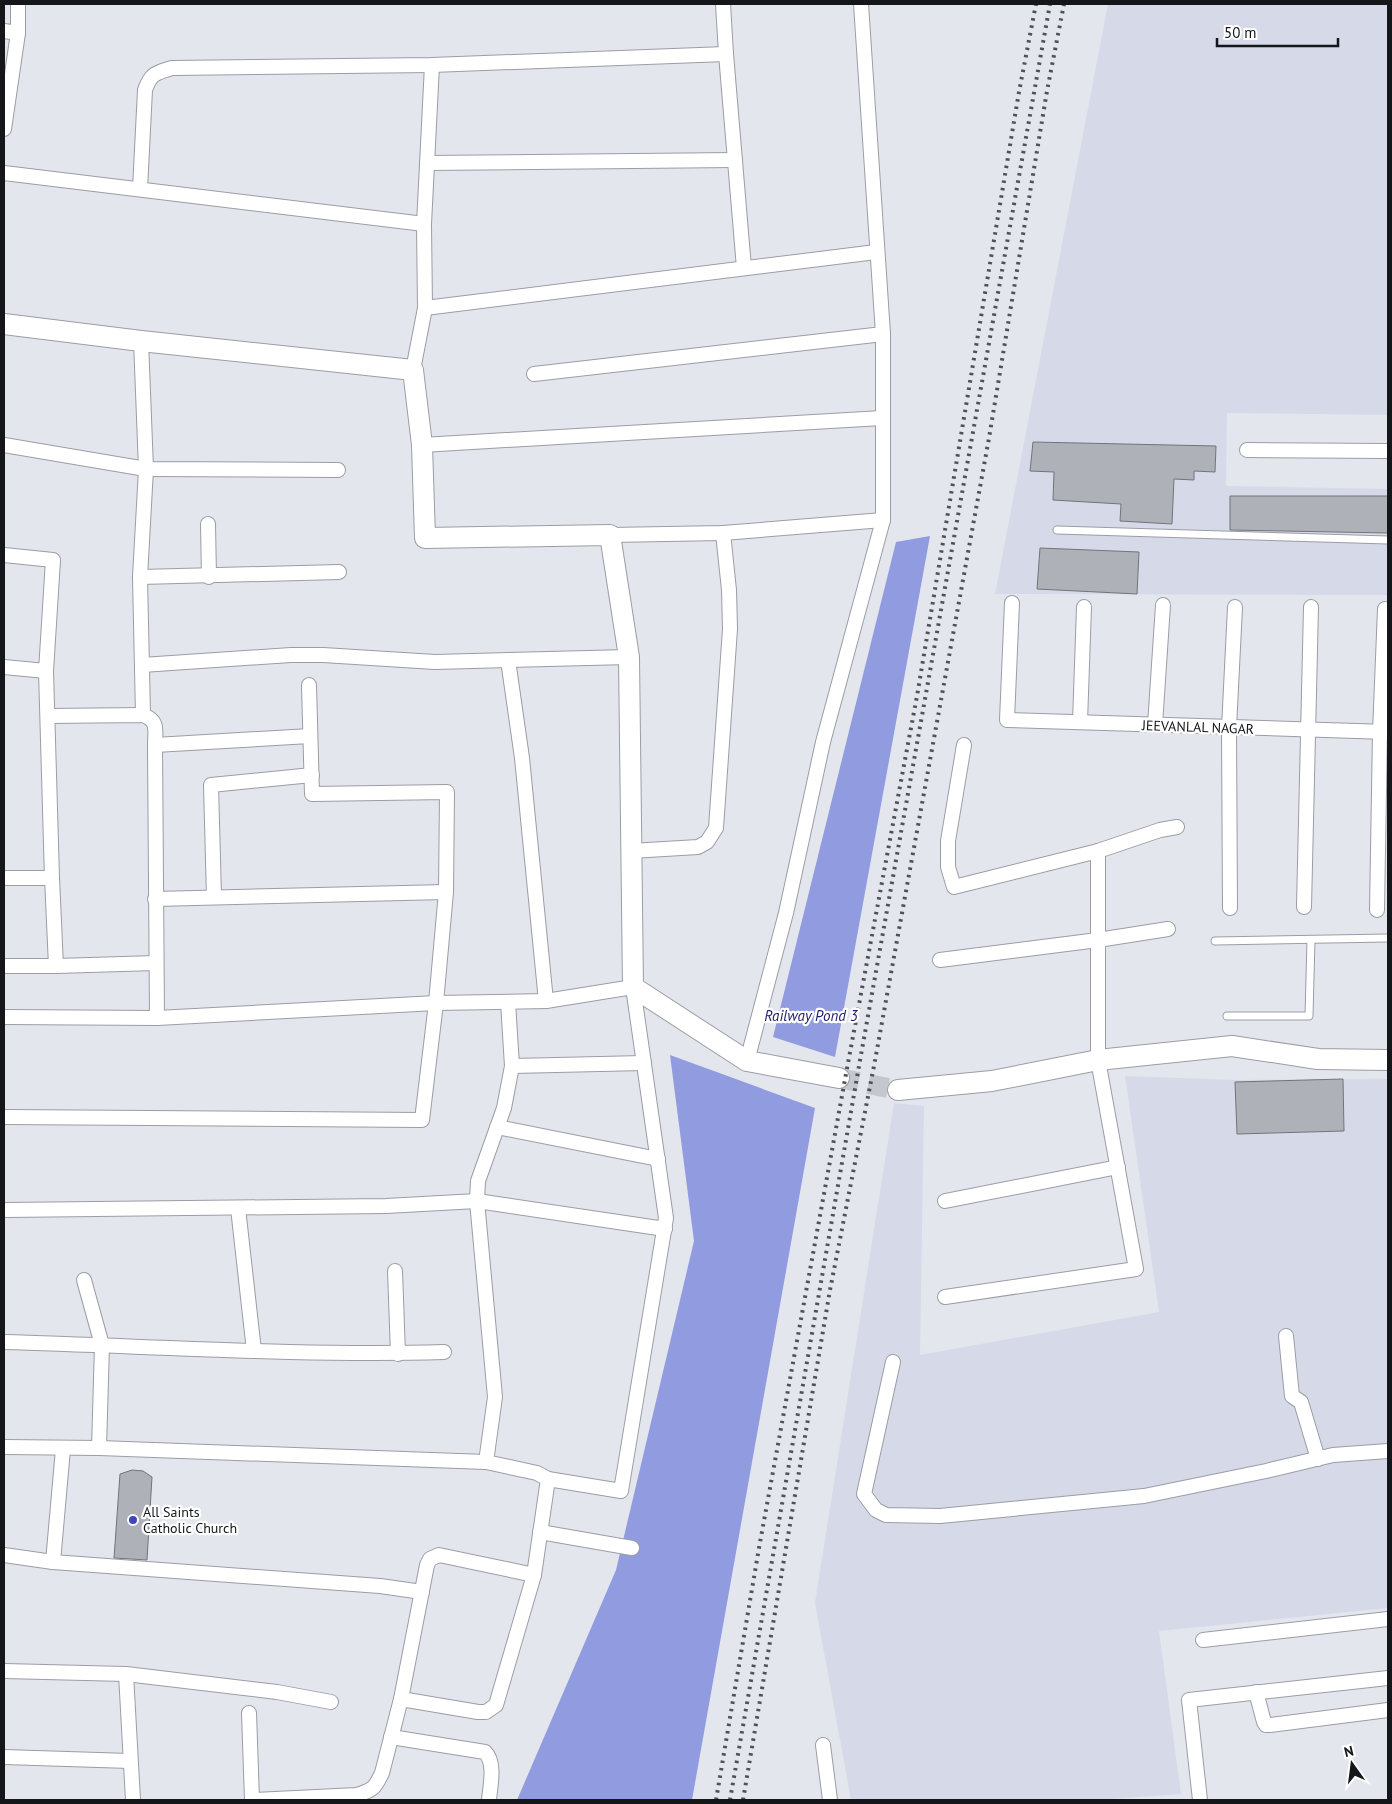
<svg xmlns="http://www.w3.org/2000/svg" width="1392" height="1804" font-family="'PT Sans',sans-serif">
  <rect width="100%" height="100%" fill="#e4e6ee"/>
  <g fill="#d6dae8">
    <path d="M1108,4H1388V415L1227,413L1226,486L1388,489V595L995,594Z"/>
    <path d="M1125,1076L1235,1080L1388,1079V1608L1159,1631L1181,1794L1097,1800H851L815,1603L894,1103L924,1106L920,1355L1159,1312Z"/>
  </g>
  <g fill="#909cdf">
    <path d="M930,536L835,1057L773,1037L896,542Z"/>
    <path d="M670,1055L815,1108L692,1800H517L616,1570L694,1241Z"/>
  </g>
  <g fill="#afb1b9" stroke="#72747a">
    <path d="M1033,442L1216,446L1215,472L1194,471V480L1174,479L1172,524L1120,521L1121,504L1053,500L1054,472L1030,471Z"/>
    <path d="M1230,496H1388V533L1230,530Z"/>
    <path d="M1040,548L1139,552L1137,594L1037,589Z"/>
    <path d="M1343,1079L1344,1131L1237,1134L1235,1082Z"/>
    <path d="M132,1470L143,1471L152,1477L147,1560L114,1558L120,1474Z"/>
  </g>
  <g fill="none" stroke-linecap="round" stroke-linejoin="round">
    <path stroke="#c5c7ce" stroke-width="20" stroke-dasharray="20 10" stroke-linecap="butt" d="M839,1078L898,1090"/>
    <g stroke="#9b9da4" stroke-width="9">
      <g id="lane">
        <path d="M1057,530L1388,540"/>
        <path d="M1215,941L1388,938"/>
        <path d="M1227,1016H1309L1311,940"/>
      </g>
    </g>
    <g stroke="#9b9da4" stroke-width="16">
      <g id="street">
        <path d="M723,4L726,54L744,268"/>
        <path d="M4,31L18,33"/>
        <path d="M4,129L18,33V4"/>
        <path d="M427,163L735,160"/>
        <path d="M4,173L424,224"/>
        <path d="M140,189L145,90C151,73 156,73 172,68L432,65L726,54"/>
        <path d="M425,308L876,252"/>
        <path d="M141,341L146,469L140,577L143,715"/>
        <path d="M413,370L425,308L424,224L432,65"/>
        <path d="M534,374L883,334"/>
        <path d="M4,445L146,469L338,470"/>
        <path d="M422,445L882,418"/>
        <path d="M1247,450L1388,451"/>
        <path d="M208,524L209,577"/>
        <path d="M610,535L723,533L883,520"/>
        <path d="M4,555L53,560L46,671L4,667"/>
        <path d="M140,577L339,572"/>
        <path d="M1012,603L1007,720L1388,732"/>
        <path d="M508,660L522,758L546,1001"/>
        <path d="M142,665L291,655H323L435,662L629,657"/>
        <path d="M48,716L143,715C159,721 155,730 155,745L310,736"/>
        <path d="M1080,722L1084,607"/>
        <path d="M1155,725L1163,605"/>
        <path d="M155,745L157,1018"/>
        <path d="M964,745L948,841V867L954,887L1098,851L1160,830L1177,827"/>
        <path d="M631,851L698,847L707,842L716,828L730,629L729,590L723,533"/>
        <path d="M1098,851V940L1168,929"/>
        <path d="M4,878H52L46,671"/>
        <path d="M214,897L211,785L312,775"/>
        <path d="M155,899L446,892"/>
        <path d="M1304,907L1311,607"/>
        <path d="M1230,908L1229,728L1235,607"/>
        <path d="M1377,910L1380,732L1385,609"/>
        <path d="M940,960L1098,940V1060L1136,1269L945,1297"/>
        <path d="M4,966H56L52,878"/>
        <path d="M56,966L156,963"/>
        <path d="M4,1017L157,1018L436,1003L546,1001L633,987L666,1218L621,1491L548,1479L537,1473L486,1462L99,1448L4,1447"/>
        <path d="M747,1061L786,913L823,742L883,520V334L861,4"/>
        <path d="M512,1066L644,1063"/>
        <path d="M4,1117L422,1120L436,1003L446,892L447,792L312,794L309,685"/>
        <path d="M497,1127L658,1159"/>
        <path d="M945,1201L1118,1167"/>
        <path d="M238,1208L254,1351"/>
        <path d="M4,1210L386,1206L477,1201L665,1229"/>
        <path d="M395,1271L398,1354"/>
        <path d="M84,1280L102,1345L99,1448"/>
        <path d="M1286,1336L1292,1396L1301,1402L1318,1459"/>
        <path d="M4,1342C150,1346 297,1356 444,1352"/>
        <path d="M893,1362L864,1494L876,1510L886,1515L940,1516L1144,1496L1266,1471L1333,1455L1388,1451"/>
        <path d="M486,1462L495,1397L477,1201L478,1181L504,1108L512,1066L508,1002"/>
        <path d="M540,1532L632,1548"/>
        <path d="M4,1555L53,1562L380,1586L422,1592"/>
        <path d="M53,1562L63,1449"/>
        <path d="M1203,1640L1388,1619"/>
        <path d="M4,1671L126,1674L277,1692L331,1702"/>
        <path d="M126,1674L133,1800"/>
        <path d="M1256,1692L1264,1722L1266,1725H1270L1388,1710"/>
        <path d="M401,1699L478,1712H486L496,1705L534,1575L548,1479"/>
        <path d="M249,1713L252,1800"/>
        <path d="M391,1737L485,1752C496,1763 490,1787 489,1800"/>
        <path d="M823,1745L830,1800"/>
        <path d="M4,1757L130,1761"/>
        <path d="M252,1800L357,1795C373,1790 375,1788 382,1773L401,1699L427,1565L430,1559L439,1555L534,1575"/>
        <path d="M1200,1800L1189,1700L1388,1678"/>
      </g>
    </g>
    <g stroke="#9b9da4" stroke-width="22">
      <g id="secondary">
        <path d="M4,324L141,341L413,370L422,445L425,538L610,535L629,657L633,987L747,1061L839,1078"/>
        <path d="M898,1090L992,1081L1098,1060L1232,1046L1318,1059L1388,1060"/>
      </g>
    </g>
    <use href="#lane" stroke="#fff" stroke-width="7"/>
    <use href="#street" stroke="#fff" stroke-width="14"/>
    <use href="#secondary" stroke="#fff" stroke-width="20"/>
    <g stroke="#505156" stroke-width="4" stroke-dasharray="2.5 5" stroke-linecap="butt">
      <path d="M716,1800L759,1548L848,1063L917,696L1019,92L1036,4"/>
      <path d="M730,1800L859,1066L1050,4"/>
      <path d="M743,1800L830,1290L874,1066L989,438L1047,91L1064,4"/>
    </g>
  </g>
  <circle fill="#4246bb" stroke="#fff" stroke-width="2" cx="133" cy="1520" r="5"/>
  <g text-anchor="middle" stroke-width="4.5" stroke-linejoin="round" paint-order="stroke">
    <g font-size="14" fill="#151619" stroke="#fff">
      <text transform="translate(1198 727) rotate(2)" y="5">JEEVANLAL NAGAR</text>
    </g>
    <g font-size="14" fill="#151619" stroke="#fff" text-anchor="start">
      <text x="143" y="1517">All Saints<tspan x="143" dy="16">Catholic Church</tspan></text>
    </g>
    <g font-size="15" font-style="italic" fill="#1e1d6a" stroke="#fff">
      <text x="811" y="1021">Railway Pond 3</text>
    </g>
  </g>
  <rect width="1392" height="1804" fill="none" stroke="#151619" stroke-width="10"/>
  <g transform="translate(1352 1764) rotate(346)" stroke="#ffffff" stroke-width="4" paint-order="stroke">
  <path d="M0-4L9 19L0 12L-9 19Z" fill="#151619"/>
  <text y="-8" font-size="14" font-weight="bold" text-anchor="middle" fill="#151619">N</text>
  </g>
  <path d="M1217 38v8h121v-8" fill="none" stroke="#151619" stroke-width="2.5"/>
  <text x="1224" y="38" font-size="15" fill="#151619" stroke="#ffffff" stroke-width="4" paint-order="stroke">50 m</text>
</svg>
